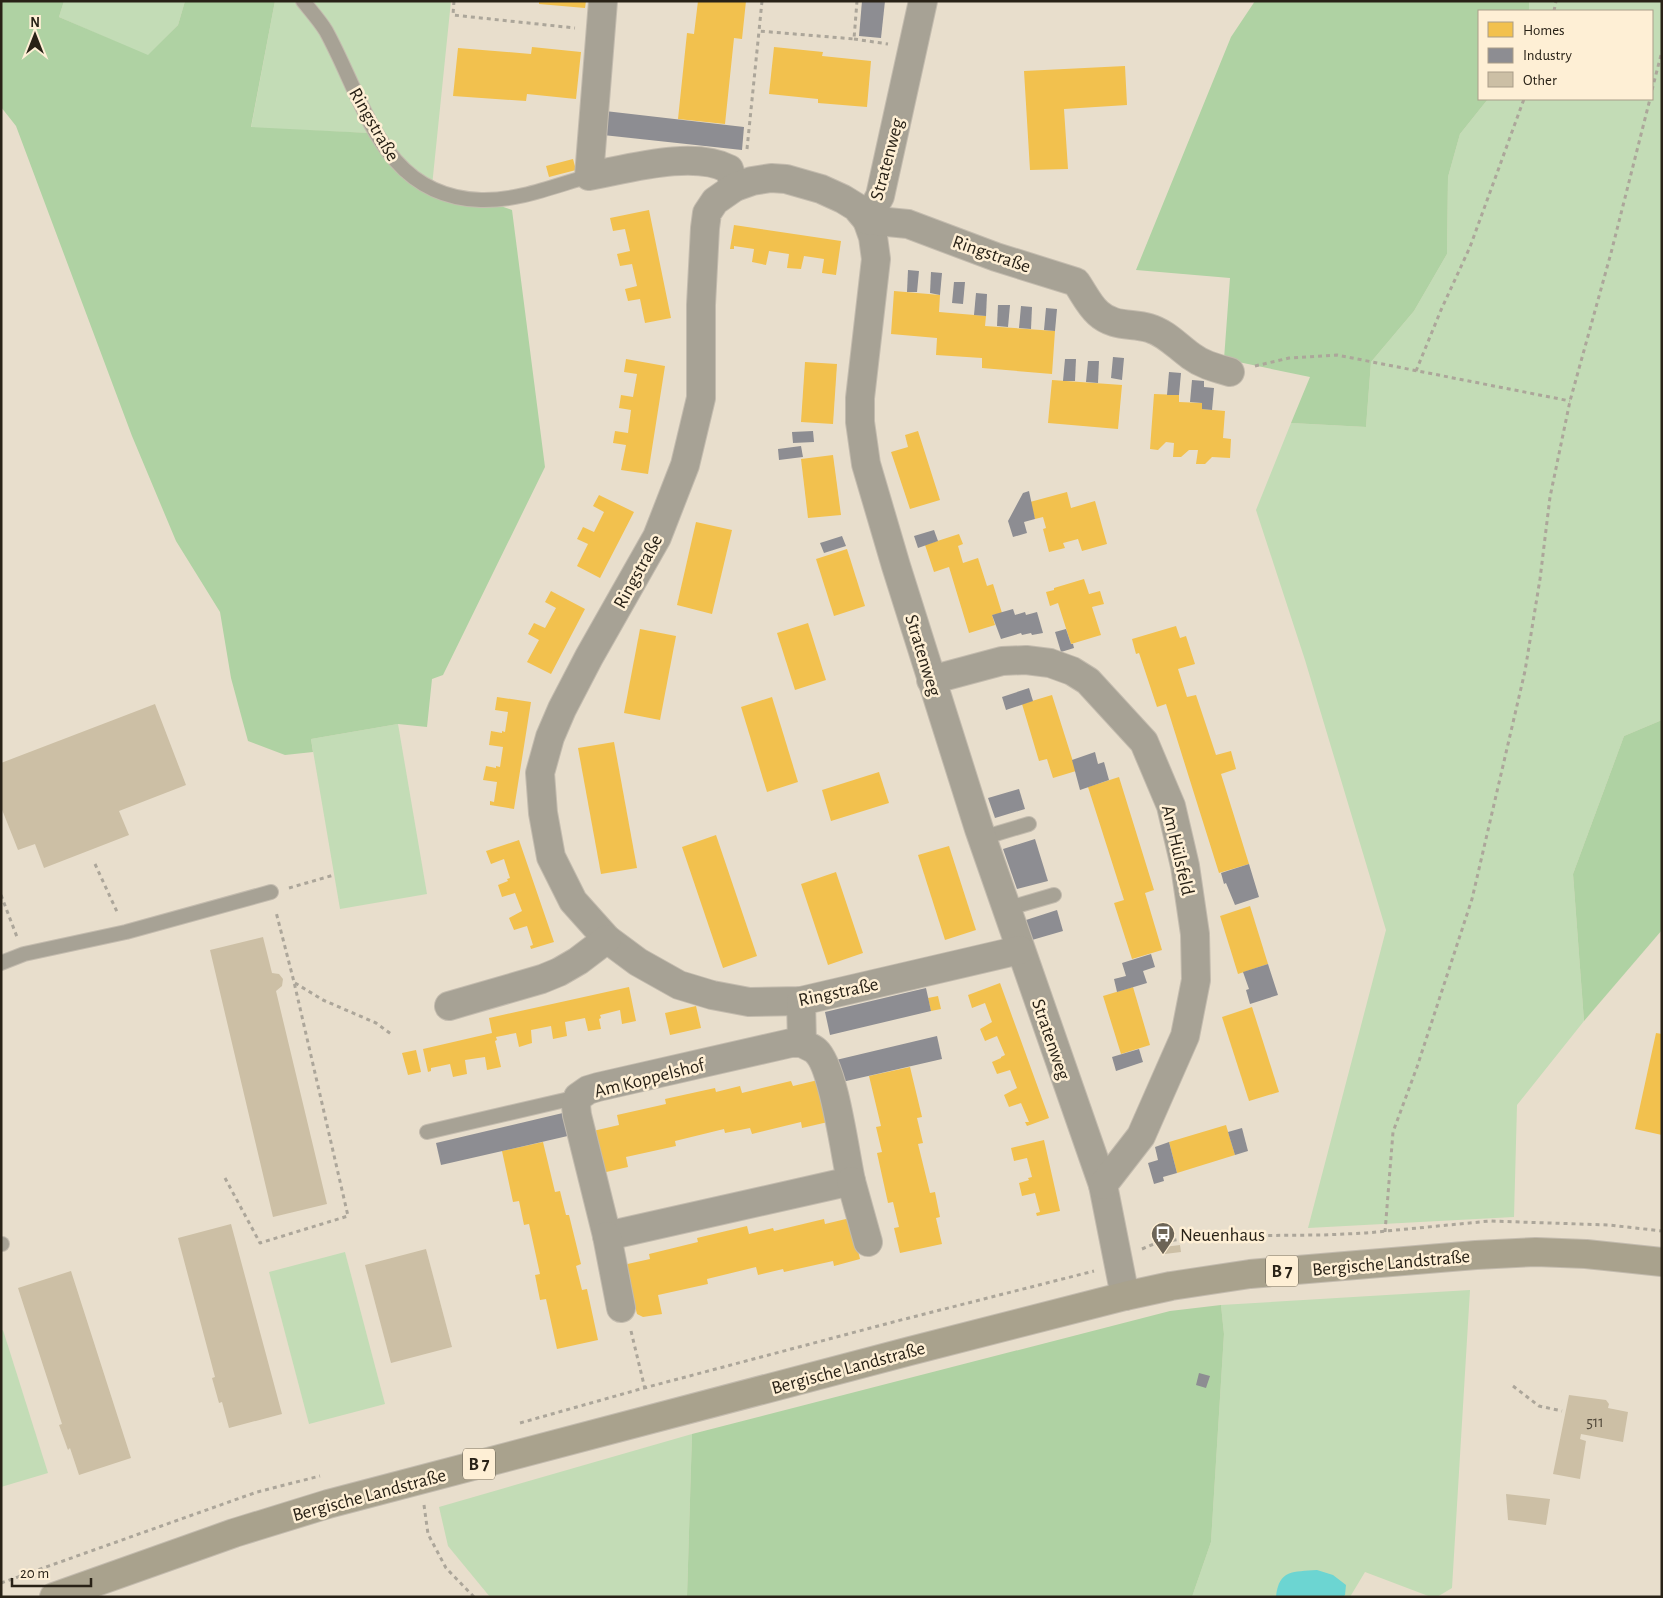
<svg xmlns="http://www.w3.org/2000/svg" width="1663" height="1598" font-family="'Alegreya Sans',sans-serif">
  <rect width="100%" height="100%" fill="#e8decc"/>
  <g fill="#c3dcb6">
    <path d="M64,1H185L178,25L148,56L59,17Z"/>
    <path d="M275,1H451L432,186L370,133L251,128Z"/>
    <path d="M1529,1H1662V720L1624,736L1573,874L1584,1021L1517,1105L1514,1217L1308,1228L1386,930L1305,660L1256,510L1291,423L1366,427L1371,362L1414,311L1447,254L1448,177L1460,134L1488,99H1652V11H1529Z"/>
    <path d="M398,724L427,894L340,909L311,739Z"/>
    <path d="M345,1252L385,1404L309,1424L269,1272Z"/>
    <path d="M1470,1290L1452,1588L1437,1597H1431L1365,1572L1350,1597H1192L1211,1542L1224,1334L1221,1305Z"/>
    <path d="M3,1330L48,1473L1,1487V1331Z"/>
    <path d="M692,1434L687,1597H490L448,1546L439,1507Z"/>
  </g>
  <g fill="#afd2a3">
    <path d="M1,1H64L59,17L148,55L178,25L185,1H275L251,127L370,133L402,172L512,210L545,467L443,675L432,679L427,727L398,724L311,739L313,752L285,755L248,741L231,678L220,612L176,541L132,436L16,126L1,107Z"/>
    <path d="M1255,1H1529V11H1479V99H1488L1460,134L1448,177L1447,254L1414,311L1371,362L1366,427L1291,423L1310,377L1224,359L1230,278L1136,270L1231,37Z"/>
    <path d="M1662,720V930L1584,1021L1573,874L1624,736Z"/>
    <path d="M1221,1305L1224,1334L1211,1542L1192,1597H687L692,1434L1170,1311Z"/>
  </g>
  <path fill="#6cd5d2" d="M1317,1570L1333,1575L1346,1585L1345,1595L1343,1597H1276C1279,1569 1293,1572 1317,1570Z"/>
  <g fill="#f2c14e">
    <path d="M539,1H586L585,8L539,4Z"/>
    <path d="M698,1H746L742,39L734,38L725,124L678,119L687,33L694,34Z"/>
    <path d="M532,47L581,52L576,99L527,94L526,101L453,96L458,48L531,54Z"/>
    <path d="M774,47L823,52L822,56L871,61L867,107L818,103V99L769,94Z"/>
    <path d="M1125,66L1127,105L1064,109L1068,169L1030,170L1024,71Z"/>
    <path d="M573,159L576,170L549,177L546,166Z"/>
    <path d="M649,210L671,318L645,323L640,299L628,301L625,289L637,286L632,264L620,266L617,254L630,251L625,229L613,231L610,218Z"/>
    <path d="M734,225L841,241L836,275L822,273L824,259L804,256L801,269L787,268L789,254L769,251L766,265L752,262L754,249L734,246V249H730Z"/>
    <path d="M894,291L940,295L939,312L986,316L985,326L1055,331L1052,374L982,368V358L936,355L937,338L891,334Z"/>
    <path d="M626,359L665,366L648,474L621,470L626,445L613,443L615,431L628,433L631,410L619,408L621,395L633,397L637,374L624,372Z"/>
    <path d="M805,362L837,364L833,424L801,422Z"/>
    <path d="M1052,380L1122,385L1118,429L1048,423Z"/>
    <path d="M1154,394L1179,395V402L1202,403V409L1225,411L1223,438L1231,439L1230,458L1212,457L1205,464H1196L1198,450H1189L1181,457H1173L1174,443L1166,442L1158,450L1150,449Z"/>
    <path d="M918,431L940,500L910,509L891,452L908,447L905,435Z"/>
    <path d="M833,455L841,515L808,518L801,459Z"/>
    <path d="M1067,492L1071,508L1095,501L1107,544L1082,551L1078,539L1063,543L1065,548L1049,552L1043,529L1046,528L1043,517L1035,519L1030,502Z"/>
    <path d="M599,495L634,512L600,578L577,566L588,544L577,539L583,527L594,532L604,512L593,506Z"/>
    <path d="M696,522L732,530L712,614L677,605Z"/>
    <path d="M959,534L963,544L958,546L963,563L978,558L987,586L993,584L1002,613L992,615L995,625L969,633L949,567L934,572L925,545Z"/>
    <path d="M847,549L865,606L834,616L816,559Z"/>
    <path d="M1084,579L1089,594L1100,591L1104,604L1092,607L1101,635L1071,644L1058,603L1050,606L1046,592L1054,590V588Z"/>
    <path d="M551,591L585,609L551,674L527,662L539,640L528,634L534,623L545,628L556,608L545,602Z"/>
    <path d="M808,623L826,680L795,690L777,633Z"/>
    <path d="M1176,626L1180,638L1186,636L1195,664L1178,669L1187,697L1196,695L1216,755L1231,751L1236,769L1221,774L1249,864L1219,873L1166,704L1157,707L1139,653L1136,654L1132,639Z"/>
    <path d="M640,629L676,636L660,720L624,713Z"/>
    <path d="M1052,695L1076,771L1053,778L1047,759L1039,761L1022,704Z"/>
    <path d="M497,697L531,702L514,809L490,805V801L494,802L497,782L483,780L486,766L496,768V766L500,767L503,747L489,745L491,731L502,733V731L505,732L508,712L495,710Z"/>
    <path d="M772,697L798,782L767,792L741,707Z"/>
    <path d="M614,742L637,868L601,874L578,748Z"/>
    <path d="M879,772L889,803L831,821L822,790Z"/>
    <path d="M1119,777L1154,890L1145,893L1162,950L1132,959L1114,903L1124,900L1088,787Z"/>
    <path d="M716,835L757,956L723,968L682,847Z"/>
    <path d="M519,840L554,942L531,949L530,946L533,945L527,926L514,930L509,918L522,911L515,893L502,897L498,885L508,881L507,879L510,878L504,859L491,864L486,851Z"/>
    <path d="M949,846L976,930L945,940L918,855Z"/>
    <path d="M836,872L863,953L828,965L801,884Z"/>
    <path d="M1250,906L1268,964L1238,974L1220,916Z"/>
    <path d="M1000,983L1049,1118L1027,1126L1025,1122H1029L1021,1103L1009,1107L1004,1095L1017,1088L1010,1070L997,1074L992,1062L1001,1058V1057L1005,1055L997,1036L985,1041L980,1029L992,1022L985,1003L972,1008L968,995Z"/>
    <path d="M629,987L636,1021L622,1024L620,1010L600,1015L601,1018L599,1019L601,1029L588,1031L585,1018L565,1022L567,1036L553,1039L551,1026L531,1030L532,1043L519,1047L516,1033L496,1037L497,1040L495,1041L501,1067L487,1070L485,1057L465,1060L467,1074L453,1077L450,1064L431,1068V1071L428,1072L423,1049L492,1033L489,1018Z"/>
    <path d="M1133,987L1150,1045L1121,1054L1103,996Z"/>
    <path d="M938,996L941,1009L931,1011L928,998Z"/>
    <path d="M696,1006L701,1028L670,1035L665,1013Z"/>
    <path d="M1252,1007L1279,1092L1249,1101L1222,1017Z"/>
    <path d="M1656,1033L1662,1034V1135L1635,1129Z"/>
    <path d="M416,1050L421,1072L408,1075L402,1053Z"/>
    <path d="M910,1067L922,1117L917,1118L923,1143L918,1144L930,1193L935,1192L940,1217L936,1218L942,1244L900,1253L894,1228L899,1227L893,1202L888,1203L877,1153L882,1152L876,1127L881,1126L869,1076Z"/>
    <path d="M818,1080L828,1122L802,1128L801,1122L752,1134L750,1128L725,1133L724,1129L675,1141L676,1146L626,1157L628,1167L602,1173L593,1131L619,1125L617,1115L666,1104L665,1099L715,1088L716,1092L740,1086L742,1093L791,1081L793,1086Z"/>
    <path d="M1226,1125L1235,1155L1177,1173L1169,1142Z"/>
    <path d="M1044,1140L1060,1211L1037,1216L1036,1213L1040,1212L1035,1193L1022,1196L1019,1183L1029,1180L1028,1178L1032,1177L1027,1158L1014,1161L1011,1148Z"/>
    <path d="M543,1142L555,1192L560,1191L566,1215H569L581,1264L576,1266L582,1290L587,1289L598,1340L557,1349L546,1299L540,1300L535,1275L540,1274L529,1224L524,1225L519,1201L513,1202L502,1151Z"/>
    <path d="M850,1218L860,1259L834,1266L833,1261L784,1272L783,1269L758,1275L756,1267L707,1279L708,1284L658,1295L662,1314L643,1317L637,1314L635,1306H633L623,1265L650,1259L649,1254L698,1242L697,1238L747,1226L749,1234L773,1228L774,1231L824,1219L825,1224Z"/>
  </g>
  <g fill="#8d8d92">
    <path d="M862,1H885L881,38L859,36Z"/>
    <path d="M605,111L744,127L742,150L603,135Z"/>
    <path d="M908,270L919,271L917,292H907Z"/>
    <path d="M931,272L942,273L940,295L930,293Z"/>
    <path d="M954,282H965L963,304L952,303Z"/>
    <path d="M976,293L987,294L986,316L974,315Z"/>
    <path d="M998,305H1010L1008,327L997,326Z"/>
    <path d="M1021,306L1032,307L1031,329L1019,328Z"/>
    <path d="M1046,308L1057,309L1055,331L1044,330Z"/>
    <path d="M1113,357L1124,358L1122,380L1111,378Z"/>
    <path d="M1065,359H1076L1075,381H1063Z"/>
    <path d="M1088,361H1099L1098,383L1086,382Z"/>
    <path d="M1169,372L1181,373L1179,395H1167Z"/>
    <path d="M1192,380L1204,381V387L1214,388L1212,410L1202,409V403L1190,402Z"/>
    <path d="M813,431L814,442L793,443L792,432Z"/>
    <path d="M801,446L803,457L779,460L778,449Z"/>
    <path d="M1029,491L1035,519L1024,522L1027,533L1013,537L1008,521L1023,493Z"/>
    <path d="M934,530L938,541L918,548L914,536Z"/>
    <path d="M842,536L846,546L824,553L820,543Z"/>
    <path d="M1013,609L1015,615L1025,612L1026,615L1037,612L1043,633L1032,635L1031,633L1022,635L1021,633L1001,639L992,615Z"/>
    <path d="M1066,629L1071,644H1073L1074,648L1061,652L1055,632Z"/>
    <path d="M1029,688L1033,701L1006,710L1002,697Z"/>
    <path d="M1095,752L1098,764L1104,762L1109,780L1080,790L1072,760Z"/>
    <path d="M1019,789L1025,809L995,818L988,798Z"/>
    <path d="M1035,839L1048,881L1017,889L1003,849Z"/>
    <path d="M1249,864L1259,897L1235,905L1226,883L1224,884L1221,873Z"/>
    <path d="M1057,910L1063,931L1032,940L1026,920Z"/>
    <path d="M1151,954L1155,967L1143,971L1147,983L1117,992L1114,979L1126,976L1122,963Z"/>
    <path d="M1268,964L1278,995L1250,1004L1246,990L1249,989L1243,972Z"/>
    <path d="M926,988L931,1011L830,1035L825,1012Z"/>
    <path d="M937,1036L942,1059L842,1082L836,1060Z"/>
    <path d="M1139,1049L1143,1062L1116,1071L1112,1057Z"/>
    <path d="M567,1112L572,1135L441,1165L436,1143Z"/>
    <path d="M1242,1128L1248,1151L1235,1155L1228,1132Z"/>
    <path d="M1169,1142L1177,1173L1163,1177L1164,1181L1154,1184L1148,1163L1158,1160L1155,1147Z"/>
    <path d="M1199,1373L1210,1376L1206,1388L1196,1385Z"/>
  </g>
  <g fill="#ccbfa5">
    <path d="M155,704L186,785L119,811L129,835L44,868L35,844L18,850L1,807V763Z"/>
    <path d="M263,937L272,973L279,974L283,979L282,986L276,991L327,1204L273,1217L210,950Z"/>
    <path d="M231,1224L282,1414L229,1428L222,1402L219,1403L212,1378L215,1377L178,1238Z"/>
    <path d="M1180,1245L1181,1252L1165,1254L1164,1247Z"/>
    <path d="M426,1249L452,1347L391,1363L365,1265Z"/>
    <path d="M71,1271L131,1458L79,1475L70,1448L68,1450L59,1425L62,1424L18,1288Z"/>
    <path d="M1569,1395L1606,1400L1609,1404L1608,1408L1628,1412L1623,1442L1581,1434L1580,1439L1586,1441L1580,1479L1553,1474Z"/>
    <path d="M1506,1494L1550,1499L1546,1525L1508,1520Z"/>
  </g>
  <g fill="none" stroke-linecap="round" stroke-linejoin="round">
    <g stroke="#c3bbae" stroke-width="16">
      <g id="lane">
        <path d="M303,1C311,11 320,21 326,31C365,102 382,197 481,200C518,201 554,186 589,176"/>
        <path d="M982,838L1029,824"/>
        <path d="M1006,909L1054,895"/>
        <path d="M1,963L24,954L126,932L271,892"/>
        <path d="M427,1132L578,1097"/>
        <path d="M1,1244H2"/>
      </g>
    </g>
    <g stroke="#c3bbae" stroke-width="30">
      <g id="street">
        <path d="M603,1L589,176C628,169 693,150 729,169L735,187"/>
        <path d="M923,1L880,196L867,220L873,237L876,259L860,398V422L866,464L896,566L979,829L1103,1185L1125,1296"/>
        <path d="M931,680L1002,661L1026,660L1050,663L1072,671L1088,681L1144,742L1171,806L1185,866L1195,934L1196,980L1185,1036L1141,1136L1103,1185"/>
        <path d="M1020,950L801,1001L749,1002L712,995L679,985L638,962L607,939L573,901L551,857L543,813L540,773L550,737L562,709L589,657L657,537L685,465L701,398V305L705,228L707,213L715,201L735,187L752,181L771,178L786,179L821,189L843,199L856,207L867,220L908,224L996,257L1076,282C1083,292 1089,305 1098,313C1113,327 1131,323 1149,328C1166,333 1177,346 1191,356C1203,365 1216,368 1230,372"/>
        <path d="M801,1001L802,1043C807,1046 813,1048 816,1051C834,1067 845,1154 851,1181L607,1236L577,1115L576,1106L578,1097L588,1090L598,1087L791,1043H802"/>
        <path d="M449,1006L542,979L559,972L578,961L607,939"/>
        <path d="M851,1181L868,1242"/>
        <path d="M607,1236L621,1308"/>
      </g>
    </g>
    <g stroke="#c3bbae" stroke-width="30">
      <path id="primary" d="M54,1597L234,1533L328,1504L910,1351L1125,1296L1171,1286L1250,1274L1476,1255L1536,1252L1586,1254L1662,1262"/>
    </g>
    <g stroke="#aca69a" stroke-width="3" stroke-dasharray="4 4" stroke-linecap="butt">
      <path d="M454,1L453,15L575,28"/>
      <path d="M762,1L759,31L854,39L857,1"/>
      <path d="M1554,11L1556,1"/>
      <path d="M854,39L888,44"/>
      <path d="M1652,90L1662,51"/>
      <path d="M747,149L759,31"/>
      <path d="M1255,366L1289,358L1337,355L1570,401"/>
      <path d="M1416,371L1441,310L1470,247L1524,99"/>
      <path d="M95,864L118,914"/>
      <path d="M289,888L334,875"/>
      <path d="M1,895L17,937"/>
      <path d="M295,983L323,1000L376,1023L391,1034"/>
      <path d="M225,1178L260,1243L348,1216L294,982L276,912"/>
      <path d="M1385,1232L1393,1132L1417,1067L1472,899L1525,671L1540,579L1550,497L1570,401L1611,253L1650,99"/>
      <path d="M1161,1242L1163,1255"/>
      <path d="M1142,1249L1156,1243L1200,1236L1323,1235L1366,1233L1490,1221L1609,1225L1662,1231"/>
      <path d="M631,1331L645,1389"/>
      <path d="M1513,1386L1539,1406L1562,1411"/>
      <path d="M520,1423L644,1388L897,1321L1094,1271"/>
      <path d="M424,1505L428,1534L446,1568L474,1597"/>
      <path d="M1,1583L257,1492L320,1476"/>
    </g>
    <use href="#lane" stroke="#a7a295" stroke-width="14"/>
    <use href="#street" stroke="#a7a295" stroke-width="28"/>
    <use href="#primary" stroke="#a9a28d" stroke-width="28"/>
  </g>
  <defs>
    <g id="bus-pin" transform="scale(1.25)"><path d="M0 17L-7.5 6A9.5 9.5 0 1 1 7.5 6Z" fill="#6c6456" stroke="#feefd5"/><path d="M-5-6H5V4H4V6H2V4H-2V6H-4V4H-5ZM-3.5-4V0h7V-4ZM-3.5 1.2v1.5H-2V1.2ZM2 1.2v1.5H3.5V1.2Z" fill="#fff"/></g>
  </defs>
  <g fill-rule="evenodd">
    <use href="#bus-pin" x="1163" y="1234"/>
  </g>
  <g text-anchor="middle" stroke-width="5" stroke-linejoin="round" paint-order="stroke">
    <g font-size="16" fill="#52493a">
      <text x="1595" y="1427">511</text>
    </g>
    <g fill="#feefd5" stroke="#696050" stroke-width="1">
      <rect x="1266" y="1255.5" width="32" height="31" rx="4"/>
      <rect x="463" y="1448.5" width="32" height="31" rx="4"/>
    </g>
    <g font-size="18" font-weight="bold" fill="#292217">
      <text x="1282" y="1277">B 7</text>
      <text x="479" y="1470">B 7</text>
    </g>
    <g font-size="19" fill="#292217" stroke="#feefd5">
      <text transform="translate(375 124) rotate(60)" y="7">Ringstraße</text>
      <text transform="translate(886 159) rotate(-75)" y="7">Stratenweg</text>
      <text transform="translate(992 253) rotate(19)" y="7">Ringstraße</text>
      <text transform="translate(637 571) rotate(-61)" y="7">Ringstraße</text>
      <text transform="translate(924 655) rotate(73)" y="7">Stratenweg</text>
      <text transform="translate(1179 850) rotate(77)" y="7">Am Hülsfeld</text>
      <text transform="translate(838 991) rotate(-12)" y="7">Ringstraße</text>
      <text transform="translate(1052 1039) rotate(71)" y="7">Stratenweg</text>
      <text transform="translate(649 1077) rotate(-14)" y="7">Am Koppelshof</text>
      <text transform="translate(1391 1262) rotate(-5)" y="7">Bergische Landstraße</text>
      <text transform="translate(848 1367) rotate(-15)" y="7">Bergische Landstraße</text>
      <text transform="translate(369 1494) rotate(-15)" y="7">Bergische Landstraße</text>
    </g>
    <g font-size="19" fill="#292217" stroke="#feefd5" text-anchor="start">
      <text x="1180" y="1241">Neuenhaus</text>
    </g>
  </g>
  <rect width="1663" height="1598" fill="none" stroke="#292217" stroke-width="5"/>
  <rect x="1478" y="10" width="175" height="90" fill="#feefd5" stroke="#a99d89"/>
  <rect x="1488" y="22" width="25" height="15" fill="#f2c14e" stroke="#a99d89"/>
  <text x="1523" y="35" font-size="15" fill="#292217">Homes</text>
  <rect x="1488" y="48" width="25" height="15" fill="#8d8d92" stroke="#a99d89"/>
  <text x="1523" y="60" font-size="15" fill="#292217">Industry</text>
  <rect x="1488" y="72" width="25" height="15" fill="#ccbfa5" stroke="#a99d89"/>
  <text x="1523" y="85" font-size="15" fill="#292217">Other</text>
  <g transform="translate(35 35)" stroke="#feefd5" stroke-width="4" paint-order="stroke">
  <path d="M0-4L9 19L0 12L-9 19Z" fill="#292217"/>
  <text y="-8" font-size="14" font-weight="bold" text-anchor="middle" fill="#292217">N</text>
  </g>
  <path d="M12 1578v8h79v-8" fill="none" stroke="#292217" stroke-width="2.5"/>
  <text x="20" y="1578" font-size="15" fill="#292217" stroke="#feefd5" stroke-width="4" paint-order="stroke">20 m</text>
</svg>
